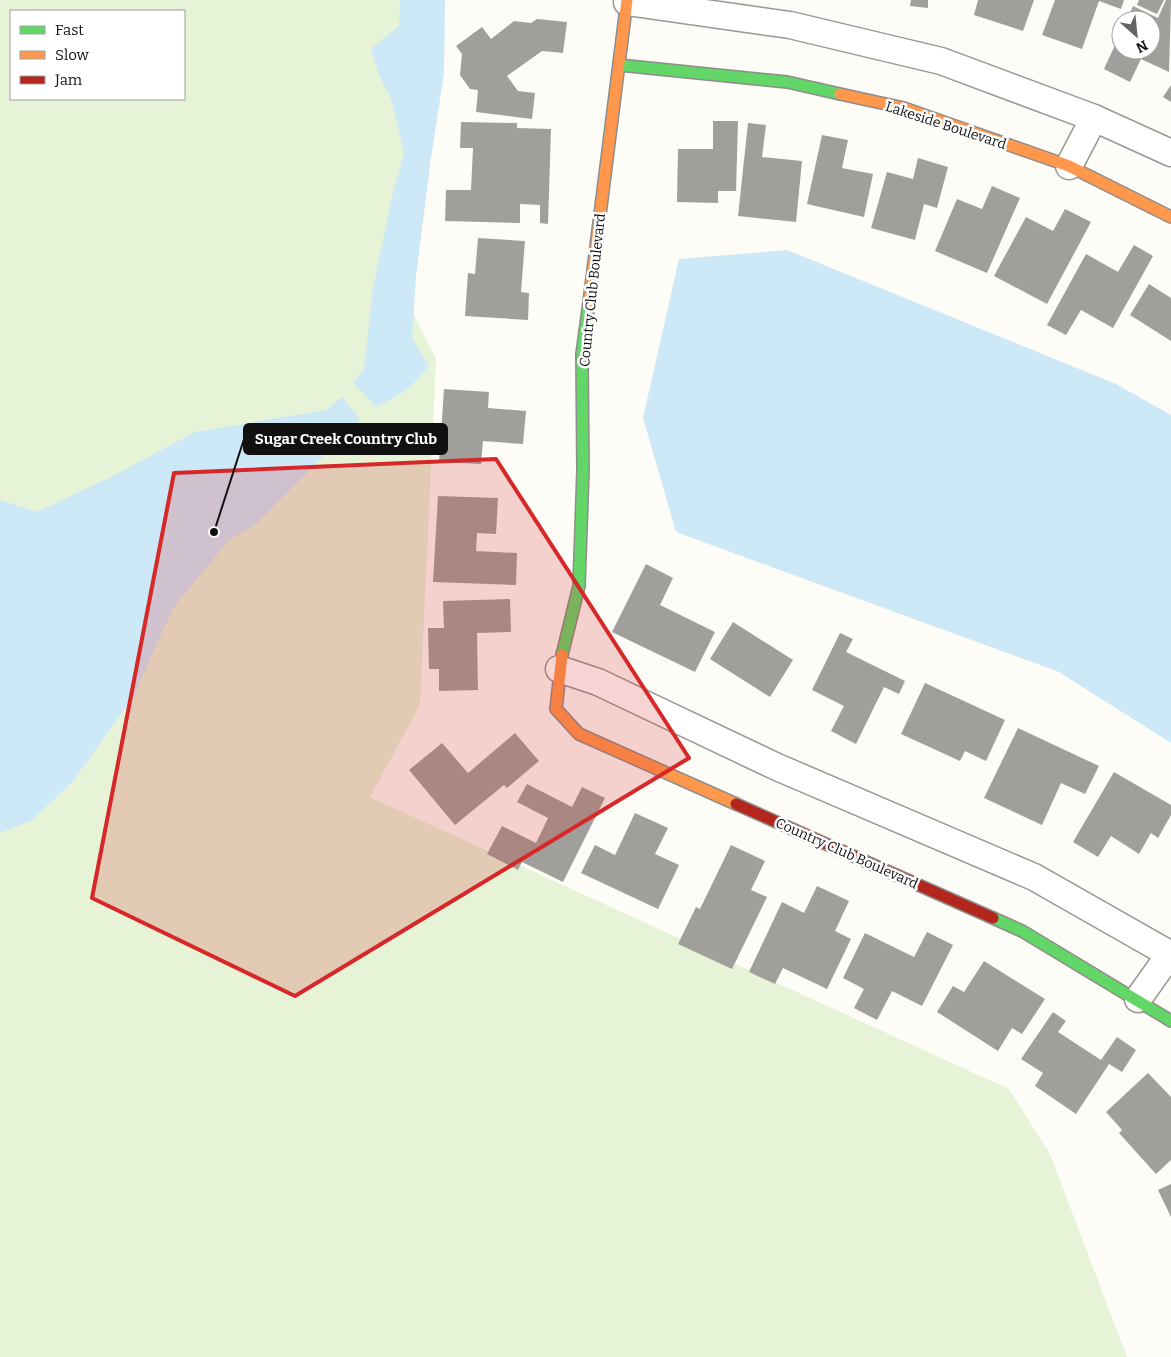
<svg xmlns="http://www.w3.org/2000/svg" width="1171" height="1357" font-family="Bitter,serif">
  <rect width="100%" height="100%" fill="#fdfcf7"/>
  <path fill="#e7f3d7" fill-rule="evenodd" d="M0,0H429L406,299L436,359L420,705L370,797L1009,1089L1050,1154L1127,1357H0ZM11,11H184V99H11Z"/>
  <g fill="#cde8f7">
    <path d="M400,0H445L444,73L431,158L416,277L412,338L429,366L408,389L377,407L353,383L364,369L373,288L393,193L404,154L392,101L379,75L371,49L399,26Z"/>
    <path d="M787,250L1116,384L1171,415V743L1059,672L676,532L643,418L679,259Z"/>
    <path d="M342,397L360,419L256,524L229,540L173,608L133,697L74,780L32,820L0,833V500L37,512L113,476L195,432L326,410Z"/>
  </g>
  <g fill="#a19f9c">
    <path d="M911,0H928V8L910,6Z"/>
    <path d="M978,0H1034L1023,31L974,15Z"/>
    <path d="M1055,0H1124L1121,9L1099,1L1082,49L1042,35Z"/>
    <path d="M1139,0H1164L1157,14L1137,5Z"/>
    <path d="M1166,0H1171L1169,72L1141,59L1130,82L1104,69L1121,32V50H1151V20H1127L1133,6L1158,18Z"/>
    <path d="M537,19L567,22L563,53L542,51L507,76L518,91L535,93L532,119L476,112L478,90L470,89L460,75L462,54L456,46L482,27L491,39L514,21L531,23Z"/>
    <path d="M1171,85V102L1163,97Z"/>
    <path d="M713,121H738L736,191H718V203L677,202L678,149H713Z"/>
    <path d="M461,122L517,123V128L551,129L548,224L540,223V205L520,204V223L445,221L446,190H471L473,148H460Z"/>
    <path d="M748,123L766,125L762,157L802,161L796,222L738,216Z"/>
    <path d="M822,135L848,140L842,168L873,174L864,217L807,204Z"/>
    <path d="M918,158L948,167L937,208L924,204L915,240L871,228L887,172L913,179Z"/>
    <path d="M992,186L1020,198L987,273L935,251L957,199L982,209Z"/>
    <path d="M1065,209L1091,222L1047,304L994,276L1026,217L1053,231Z"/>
    <path d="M478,238L525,241L521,292L529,293L528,320L465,316L468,273L475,274Z"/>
    <path d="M1134,245L1153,256L1113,328L1081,310L1066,335L1047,325L1086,254L1118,272Z"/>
    <path d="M1149,284L1171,298V341L1130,315Z"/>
    <path d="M444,389L489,392L488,408L526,411L523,444L483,441L481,464L439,462Z"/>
    <path d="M438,496L498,498L496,534L477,533L476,551L517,553L516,585L433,582Z"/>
    <path d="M646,564L673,578L660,605L715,632L695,672L612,632Z"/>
    <path d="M510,599L511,632L477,633L478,690L439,691V669H429L428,628H444L443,601Z"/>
    <path d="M733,622L793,660L770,697L710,659Z"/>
    <path d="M840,633L853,639L846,652L905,681L899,694L884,687L856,744L831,731L844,706L812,690Z"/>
    <path d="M925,683L1005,720L986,761L965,751L960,761L901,734Z"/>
    <path d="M1018,728L1099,766L1085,794L1061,783L1042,825L984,798Z"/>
    <path d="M515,733L539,761L507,788L504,785L455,825L409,770L442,743L468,773Z"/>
    <path d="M1114,772L1171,805V815L1158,838L1151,833L1139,854L1111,836L1098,857L1073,842Z"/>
    <path d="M527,784L572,807L582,787L605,798L563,882L522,862L518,870L487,854L502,826L536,843L548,818L517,802Z"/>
    <path d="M635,813L668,828L655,854L679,865L658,909L581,873L595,845L615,855Z"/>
    <path d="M731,845L765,861L751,890L767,897L732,969L678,944L696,907L700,909Z"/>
    <path d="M817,886L849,901L835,931L851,939L827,989L783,968L775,984L749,972L782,902L804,913Z"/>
    <path d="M927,932L953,945L922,1006L892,991L877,1020L854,1008L864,989L843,978L865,933L914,957Z"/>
    <path d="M984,961L1045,999L1022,1034L1012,1028L998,1051L937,1012L953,986L964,992Z"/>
    <path d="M1053,1012L1066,1021L1058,1032L1101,1060L1117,1037L1136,1050L1122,1072L1109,1064L1076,1114L1035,1086L1043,1073L1021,1059Z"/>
    <path d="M1148,1073L1171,1097V1160L1156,1174L1119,1133L1122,1130L1106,1112Z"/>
    <path d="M1171,1184V1217L1158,1190Z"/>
  </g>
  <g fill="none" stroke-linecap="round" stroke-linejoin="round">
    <g stroke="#979795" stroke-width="29">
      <g id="street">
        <path d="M627,2L790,25L941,61L1094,118L1171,153"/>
        <path d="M1069,166L1094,118"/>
        <path d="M559,669L598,682L777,767L1034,877L1171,955"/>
        <path d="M1138,999L1170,954"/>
      </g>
    </g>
    <g stroke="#8e8d8b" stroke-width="14">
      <g id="fast">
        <path d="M619,65L787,82L840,94"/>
        <path d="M562,655L579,586L583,470L582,354L589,302"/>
        <path d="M993,918L1022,931L1171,1021"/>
      </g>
    </g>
    <g stroke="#8e8d8b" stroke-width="14">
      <g id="slow">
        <path d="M840,94L904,108L1069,166L1171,217"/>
        <path d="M589,302L627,0"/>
        <path d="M562,655L556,709L579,734L736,804"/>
      </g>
    </g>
    <g stroke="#8e8d8b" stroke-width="14">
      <path id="jam" d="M736,804L993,918"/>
    </g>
    <use href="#street" stroke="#fffffe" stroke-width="26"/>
    <use href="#fast" stroke="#63d668" stroke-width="11"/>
    <use href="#slow" stroke="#ff974d" stroke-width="11"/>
    <use href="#jam" stroke="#b3261e" stroke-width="11"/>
  </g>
  <path fill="#d62828" fill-opacity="0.2" stroke="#d62828" stroke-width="4" stroke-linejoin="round" d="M496,459L689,758L295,996L92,898L174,473Z"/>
  <g text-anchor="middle" stroke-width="5" stroke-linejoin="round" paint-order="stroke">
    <g font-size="14" fill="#111" stroke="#fff">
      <text transform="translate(946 125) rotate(18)" y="5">Lakeside Boulevard</text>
      <text transform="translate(592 290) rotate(-84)" y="5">Country Club Boulevard</text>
      <text transform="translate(847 853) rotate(24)" y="5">Country Club Boulevard</text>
    </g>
  </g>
  <path fill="none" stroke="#111" stroke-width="2" d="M214 532L244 439"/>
  <circle fill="#111" stroke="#fff" stroke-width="2" cx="214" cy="532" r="5"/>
  <rect fill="#111" stroke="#111" stroke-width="2" x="244" y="424" width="203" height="30" rx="5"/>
  <g font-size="15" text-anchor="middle" font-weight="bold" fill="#fff">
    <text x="346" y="444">Sugar Creek Country Club</text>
  </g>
  <rect x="10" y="10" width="175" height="90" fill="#ffffff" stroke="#a0a0a0"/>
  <rect x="20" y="26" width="25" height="8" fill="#63d668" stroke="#a0a0a0"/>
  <text x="55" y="35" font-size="15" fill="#111111">Fast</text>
  <rect x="20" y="51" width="25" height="8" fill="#ff974d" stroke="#a0a0a0"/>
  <text x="55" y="60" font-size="15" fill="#111111">Slow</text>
  <rect x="20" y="76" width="25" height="8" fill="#b3261e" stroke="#a0a0a0"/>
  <text x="55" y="85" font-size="15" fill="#111111">Jam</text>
  <g transform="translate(1136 35) rotate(153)"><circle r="24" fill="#ffffff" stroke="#a0a0a0"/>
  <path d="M0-4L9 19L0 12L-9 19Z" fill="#646362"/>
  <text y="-8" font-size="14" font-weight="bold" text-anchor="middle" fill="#111111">N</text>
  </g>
</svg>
